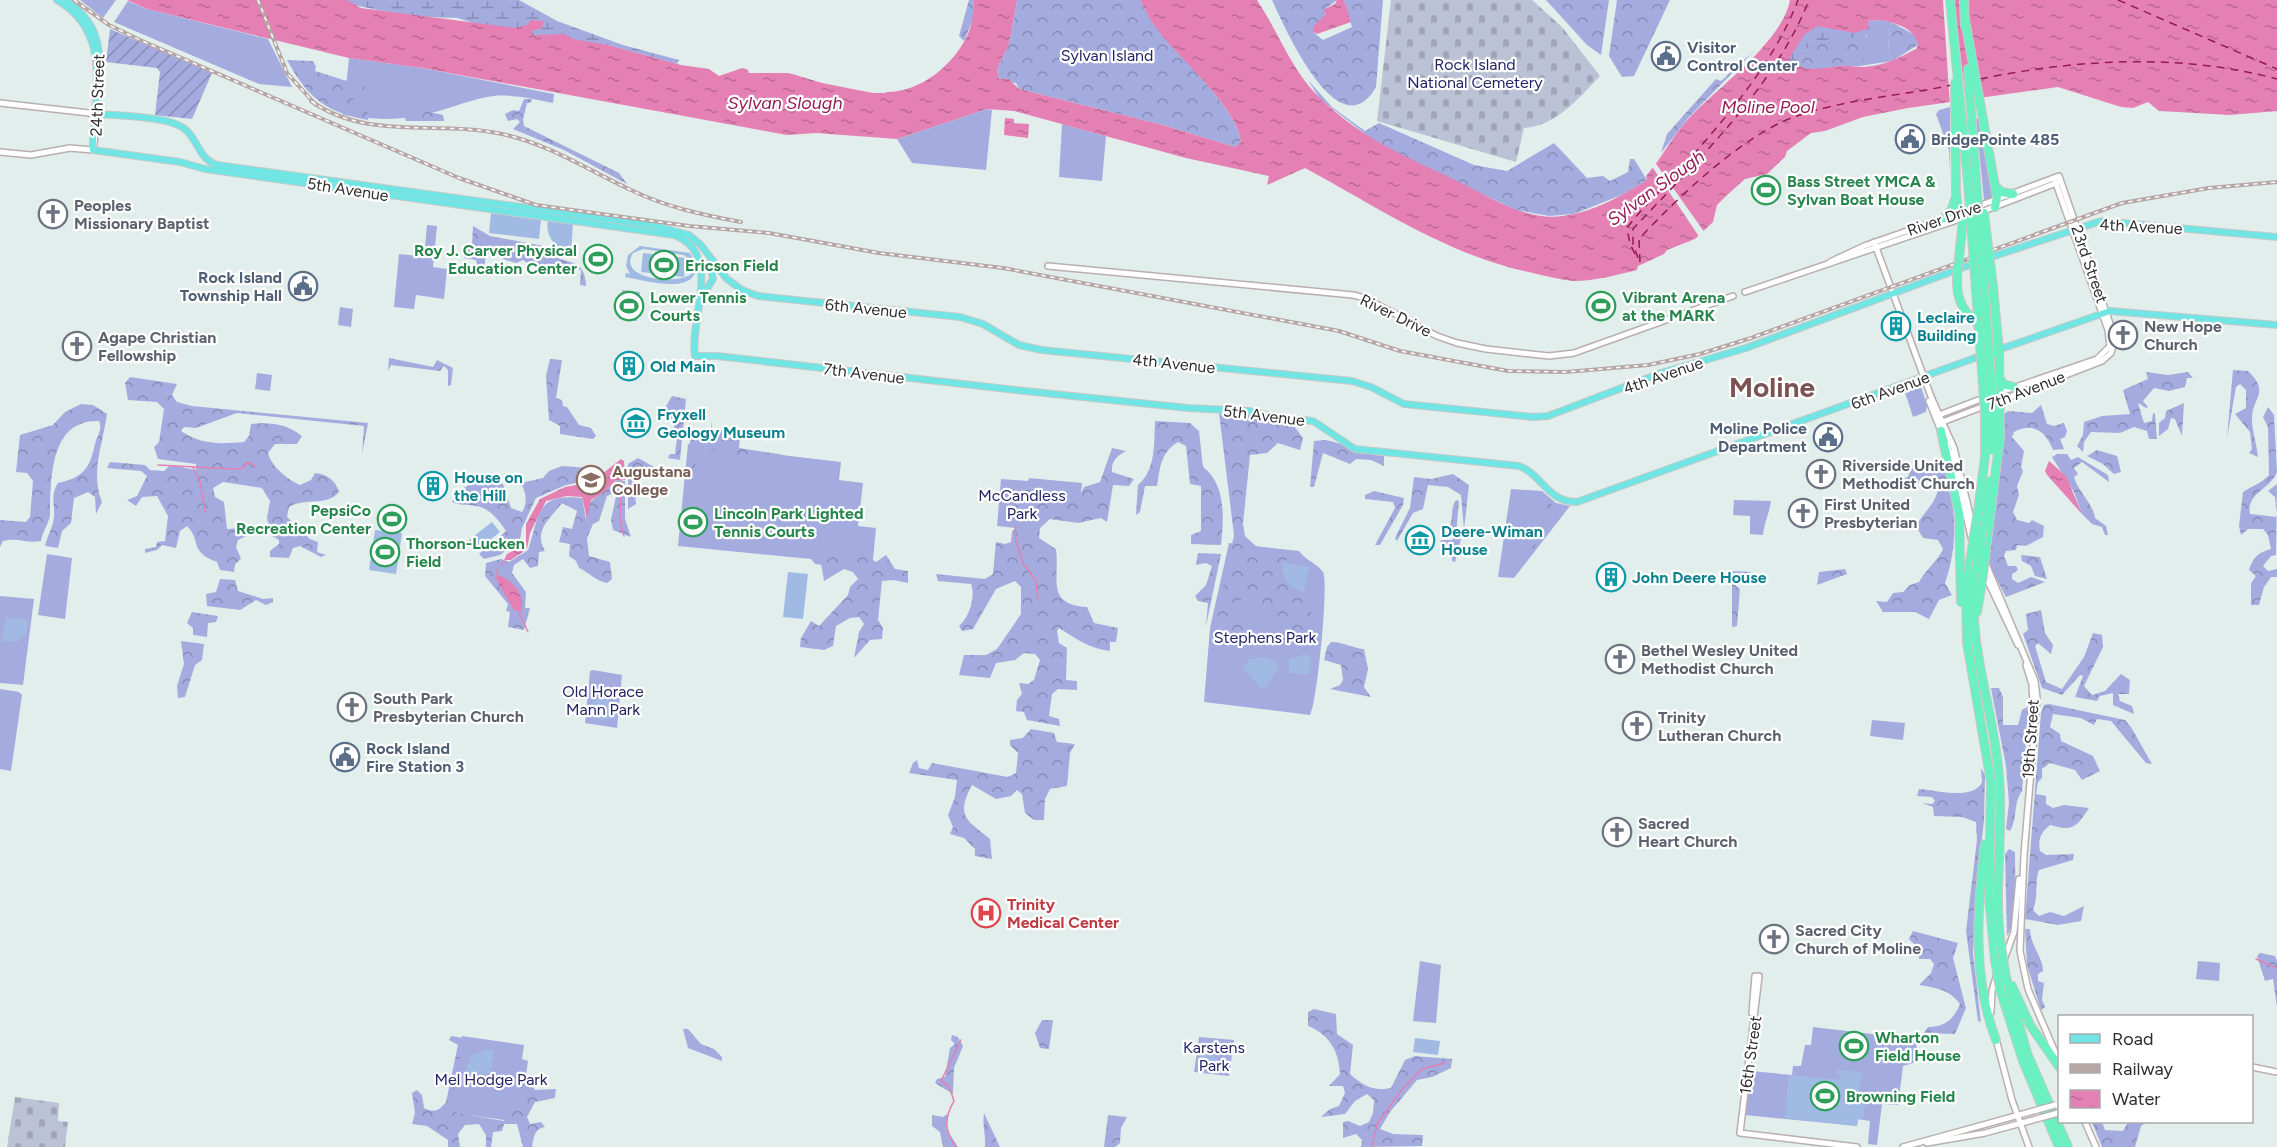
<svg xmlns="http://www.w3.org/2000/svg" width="2277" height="1147" font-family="Figtree,sans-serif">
  <defs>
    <pattern id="forest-crowns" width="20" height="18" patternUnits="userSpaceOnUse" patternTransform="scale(1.5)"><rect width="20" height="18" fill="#a4acdf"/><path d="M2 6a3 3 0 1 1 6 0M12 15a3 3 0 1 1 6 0" fill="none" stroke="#868cb5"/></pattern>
    <pattern id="wetland-marsh" width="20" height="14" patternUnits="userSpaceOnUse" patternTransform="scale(1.5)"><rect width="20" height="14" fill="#a4acdf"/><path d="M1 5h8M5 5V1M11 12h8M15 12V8" fill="none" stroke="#868cb5"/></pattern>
    <pattern id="cemetery-stones" width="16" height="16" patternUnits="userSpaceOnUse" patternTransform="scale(1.5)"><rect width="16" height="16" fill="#bbc2d6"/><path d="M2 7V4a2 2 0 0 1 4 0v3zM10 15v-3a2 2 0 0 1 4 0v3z" fill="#a1a7b8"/></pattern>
    <pattern id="garden-furrows" width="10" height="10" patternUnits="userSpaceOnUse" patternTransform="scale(1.5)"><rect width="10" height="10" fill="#a4acdf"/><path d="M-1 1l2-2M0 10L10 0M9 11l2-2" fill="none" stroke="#868cb5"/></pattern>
    <pattern id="water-ripples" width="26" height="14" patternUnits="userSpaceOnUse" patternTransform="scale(1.5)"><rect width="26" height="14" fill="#e580b5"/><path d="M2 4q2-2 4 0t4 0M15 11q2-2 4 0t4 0" fill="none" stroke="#ba6994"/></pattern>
  </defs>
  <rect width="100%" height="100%" fill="#e2eeeb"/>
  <g fill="#a4acdf">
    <path d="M80,0H116L103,18Z"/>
    <path d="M128,1L147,9L268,39L292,87L259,84L114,22Z"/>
    <path d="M1881,20L1893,23L1890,25L1888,51L1892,61L1860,66L1865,56L1868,21Z"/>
    <path d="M349,58L422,68L554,94L553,103C533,99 513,94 493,96C471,99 452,108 431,113C401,121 374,120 343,115Z"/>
    <path d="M1950,107V170L1949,150L1936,114L1939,110Z"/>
    <path d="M987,109L992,110L986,170L912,163L897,139Z"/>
    <path d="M1979,118L1994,197L1984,200L1976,119Z"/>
    <path d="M1062,124L1106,136L1102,181L1059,177Z"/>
    <path d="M427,225L437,226L433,267L447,269L444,299L416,295L414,309L394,307L399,254L419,256L420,247H425Z"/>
    <path d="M340,307L353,309L351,327L338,325Z"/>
    <path d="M257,373L272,375L270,391L255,389Z"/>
    <path d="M1917,385L1921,387L1927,405L1926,412L1913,417L1904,389Z"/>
    <path d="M688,444L841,462L839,480L863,483L858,526L876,528L872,571L815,564L811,559L678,546Z"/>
    <path d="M1029,478L1082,483L1080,502L1025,529L997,526L1001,479L1028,481Z"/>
    <path d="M1511,489L1542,491L1556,503L1570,506L1514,578L1498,577Z"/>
    <path d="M1734,500L1771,501C1769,515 1764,523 1763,535L1750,534V516L1733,515Z"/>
    <path d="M1229,543L1299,551C1305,560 1317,563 1323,572C1329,582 1317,705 1310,715L1204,702L1210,628Z"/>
    <path d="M47,554L72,558L65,619L38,615Z"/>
    <path d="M0,596L34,599L23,685L0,683Z"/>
    <path d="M593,670L622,675L617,728L585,723L590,671Z"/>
    <path d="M0,689L19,692L22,695L11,771L0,769Z"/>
    <path d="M1872,720L1905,723L1903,740L1870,736Z"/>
    <path d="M1420,961L1441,965L1436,1023L1413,1021Z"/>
    <path d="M2198,961L2220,963L2219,981L2196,979Z"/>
    <path d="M1813,1027L1915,1039L1920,1061L1903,1066L1898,1105L1882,1104L1877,1145L1868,1144L1870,1121L1858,1119L1857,1126L1745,1115L1751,1071L1792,1075L1793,1066H1801L1805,1045H1811Z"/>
    <path d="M462,1036L524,1045L522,1059L528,1061L519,1122L453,1113Z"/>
    <path d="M1199,1037L1234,1040L1229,1076L1194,1072Z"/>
  </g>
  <g fill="url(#forest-crowns)">
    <path d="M969,0H974L973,20L964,41L959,36Z"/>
    <path d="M1017,0H1140C1147,12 1153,25 1162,35C1184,61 1237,109 1241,142L1235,147L1163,125L1019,89L1016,83L999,79L997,69L1009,44Z"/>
    <path d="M1272,0H1337L1324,10L1326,14L1313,32L1323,40L1352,27L1344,0H1383L1376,87C1339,152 1284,26 1272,0Z"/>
    <path d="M1546,0H1609L1601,55L1587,45Z"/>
    <path d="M1617,0H1670L1634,76L1622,77L1609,56Z"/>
    <path d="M1893,23L1915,35L1918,45L1892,61L1888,51L1890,25Z"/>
    <path d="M1866,36C1870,43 1866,61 1860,66C1854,67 1847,65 1841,66C1824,68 1809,74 1794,64L1797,54C1813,38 1845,37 1866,36Z"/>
    <path d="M1755,50L1689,117L1661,153L1667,134L1716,79L1721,81Z"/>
    <path d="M287,60L313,61L316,67L315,71L366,87L367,94L354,97L352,103L367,106L368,120C325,112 308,98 287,60Z"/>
    <path d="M1308,80L1332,107L1365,131L1379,123L1474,165L1507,171L1554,143L1587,178L1603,176L1610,181L1628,172L1630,159H1634L1647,180L1624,194L1574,214L1549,216L1516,210L1395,153L1368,136L1320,99Z"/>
    <path d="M524,99H531L532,102L527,103L523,120L524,126L619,173L627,184L564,150L513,129L520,122L517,119L508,121L505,114L513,110L519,111Z"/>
    <path d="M408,107L443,115L444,121H406L403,114Z"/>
    <path d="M473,226L490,236L549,247V253C566,266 585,256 586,286L580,285L581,270L554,266L536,269L523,260L516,263L503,259L498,254H486L484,269L478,267L476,260L464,258V253L472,245Z"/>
    <path d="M389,358L433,367L437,360L453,368L451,385L448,386V370L444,366L440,371L391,365L388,371Z"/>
    <path d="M550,359L562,360L556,398L562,400L563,406L567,407L579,425L591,428L596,436L593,439L560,434V426L549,420L546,376Z"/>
    <path d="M2233,370L2248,371C2271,393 2252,397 2252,419C2252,432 2257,444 2258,457L2249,453L2252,449L2250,432L2235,414L2246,408V390L2240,384L2236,387L2227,438Z"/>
    <path d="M2146,372L2168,375L2188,372L2193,378H2187L2185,387L2169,391L2154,388L2143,401L2148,407L2146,408L2138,403L2144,423L2152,421L2153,413L2155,414L2157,439H2149L2147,431L2134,427L2120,433L2091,432L2084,442L2083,452L2077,446L2083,435L2084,422L2102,416L2130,414L2123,390L2148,379Z"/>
    <path d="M130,377L177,384L172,395L177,402L192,406L368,423L362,454L364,426L237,413L196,428L184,427L181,431C202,445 220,444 244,442L249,436L251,424C270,422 287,424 302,436L297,444H275L268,453C271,466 288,480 300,485L311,480L315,473C327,474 336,481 339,492C327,507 305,497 289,507L287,517L310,539L318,542L317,552L326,555L321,557L300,546L293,548L289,558L270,557V551L279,544V540L272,536L267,518L270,501L262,488L223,482L213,488L215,497L224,502L227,529L244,528L251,534L238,540L236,547L241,559L235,564L234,572L220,570L217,562C188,551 202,541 187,526L180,531L176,548L162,545L157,550L145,553V549L156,547L157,542L165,541L168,516L157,496L142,497L136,506L127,500L137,496L147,476L141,471L107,468L110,462L145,465L150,470L164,471L170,465L196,470V464L158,459L154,447L159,442L164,409L157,402L128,400L125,383Z"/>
    <path d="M672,396L686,399L680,460L668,458L670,454H675L677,438L674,437V425L665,408Z"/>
    <path d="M2184,403L2182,436L2175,419L2171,418L2168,429L2159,436V423L2165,418L2166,411Z"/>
    <path d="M81,404L93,405L107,414C103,444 90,473 102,502L96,514L95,497L88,492L74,498L71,523L62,531L58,548L45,546C47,537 53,527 54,517C55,505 50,495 58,483C83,478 90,468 95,444C97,435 103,430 99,421C49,419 51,480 50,515C49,524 42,532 41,541C27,544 17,537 3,541L0,547V520L26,522L30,517L33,481L27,473L16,472L20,435L53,425L65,412Z"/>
    <path d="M2041,405L2047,424L2054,426L2064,423L2067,431L2065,437L2060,439L2064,449L2053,450C2046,431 2033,422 2014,432L2012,437L2024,451L2021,467L2023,471L2017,486L2019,495L2013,512L2017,520L2029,523L2032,520L2044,526L2043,537L2026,546L2017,545L2016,550L2006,551L2004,556L2008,566H2016L2018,570L2012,574V579L2018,583L2031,577L2045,582L2006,597L1988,563L2003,448V415L2008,411L2032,413Z"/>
    <path d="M2268,407L2274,415L2277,472C2271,489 2246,493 2250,514L2277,517L2275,497L2268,491L2277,484L2276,555L2271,556L2263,566L2268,571L2277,569V577H2271L2264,587L2259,605H2251V583L2256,576L2249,570C2253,557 2259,552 2271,549L2268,535L2263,529H2248L2241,535L2239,526L2243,492C2253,485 2261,484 2269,475L2268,427L2263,417Z"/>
    <path d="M1219,413L1246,414L1294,426L1303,438L1300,450L1278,443L1267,453L1250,455L1243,524L1245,536L1259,549L1296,552L1301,558L1298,560H1282C1280,569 1280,574 1284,582C1288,588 1294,590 1299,594C1310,606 1334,649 1303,651C1293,651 1280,644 1274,637L1277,623L1261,607L1251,591L1245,589L1241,601L1249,637L1241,651L1231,652L1213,634L1234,535Z"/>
    <path d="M712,421V430H728L740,438L739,448L784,455L787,458L727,461L715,450L699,451L696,468L687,474L690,439L694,435L710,436Z"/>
    <path d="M1155,421L1190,423L1199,431L1203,467C1226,484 1224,519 1221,545L1191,544V535L1201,531V486L1190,484L1186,446L1178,442C1161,452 1160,467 1157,486H1145L1140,512L1136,515L1138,485C1156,470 1154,443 1155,421Z"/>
    <path d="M1325,440C1346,443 1358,454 1384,456V466L1371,460L1356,459L1350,464L1323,453L1314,487H1310L1314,441Z"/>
    <path d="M1112,448L1126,451C1117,456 1111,461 1112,472L1134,479L1129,486L1113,485L1107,522L1101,518L1078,523L1050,519L1040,528L1039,538L1056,549C1060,579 1045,604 1087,607L1094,623L1118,628L1116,642H1110V651C1090,649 1075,638 1059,628L1057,631L1059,643L1067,648L1066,680L1077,681V690L1058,689L1052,694L1049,716L1059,719L1060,726L1027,720L1024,712L1016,711L1017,700L1022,694L1019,683L1028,684L1034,680L1040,660L1035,654L1024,653L1015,660L996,663L990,678L959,675L964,655H986L997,649L1021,614V587L1015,581L996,589L973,629L962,631L959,626C969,618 976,596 971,584L938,581L936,574L985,579L993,574L996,542L1005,544L1011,542L1012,532L1019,523L1015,505L1019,491L1027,488L1035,493L1044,504L1057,506L1077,501L1084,487L1100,482Z"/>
    <path d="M2097,450L2117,456L2121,472L2114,474L2103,464L2087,456Z"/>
    <path d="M2057,454H2067L2071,460L2078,457L2108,475L2109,482L2082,462L2074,468L2078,474L2074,477C2078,492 2093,503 2095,518L2106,526L2108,535H2105L2102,527L2092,524L2082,514L2074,492L2052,457Z"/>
    <path d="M638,458L656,468L658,474L653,479L648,472L638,475L642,490L635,493L636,504L628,509V464Z"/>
    <path d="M1930,461H1945C1954,504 1960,541 1945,583L1952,595L1939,600L1929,619L1915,612H1883L1876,601L1887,602L1893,593L1903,592L1910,585L1919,582C1926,569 1937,562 1943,549L1938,540L1923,538L1916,526C1926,508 1944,498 1936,475C1927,475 1925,481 1917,484C1910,486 1895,488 1886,490L1888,484L1908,477L1911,469Z"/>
    <path d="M562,466L601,469L592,480L566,485L536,498L522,528L520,540L500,555L484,559L479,554L506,531C499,521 490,508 476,506C467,504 461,506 452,502C463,480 482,481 503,484L511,508L522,512C528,502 526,493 521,483L543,478L549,471Z"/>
    <path d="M1453,474L1469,485L1464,530L1461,495L1448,487L1428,485L1423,509L1413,513L1397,541L1395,538L1410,508L1414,477L1431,479Z"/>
    <path d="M617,480L625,481V519L631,537L613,530L611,520L616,496L614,493L607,496L599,521L593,524L587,538L589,556L610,562L612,579L607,583C596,581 590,573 579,568L576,561L569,556L570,544L559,542L563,527L572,529L577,511L562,503C550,519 533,530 545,551L539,552L538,566L530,568L523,559L514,565L512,573L526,592L525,608H530L524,630L508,627L510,612L506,611L508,604L485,576L486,563L501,559L509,562L528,550C540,515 535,493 582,498L586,519L589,503Z"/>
    <path d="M1374,491L1404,498L1403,505L1380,545H1375L1395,508L1393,502L1365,499V495Z"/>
    <path d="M1532,495L1555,506L1558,513L1527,558L1523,556L1544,519L1542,513L1534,510L1529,502Z"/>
    <path d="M1456,500L1459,501L1456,535L1461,539L1455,562L1452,561L1451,545L1440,544L1441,540H1453L1452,536H1444V533C1457,521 1448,512 1456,500Z"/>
    <path d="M873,539L870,558L876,562L886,555L895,569L908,571V583L894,580L882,581L878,620L883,628L882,639L870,640L854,658L859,632L864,624L859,617L850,618L836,626L833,646L824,650L800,647L801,638L811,621L819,626L848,595L850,587L858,579L853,572L844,569L824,581L821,563L836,555L841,548L855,555L862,540Z"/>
    <path d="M1198,553L1221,554L1206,626L1208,603L1198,601L1195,596L1206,585L1212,566L1206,563L1196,565Z"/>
    <path d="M2021,555L2040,557L2047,579L2035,576L2031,566L2022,561Z"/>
    <path d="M1845,569L1847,574L1817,585L1819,572Z"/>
    <path d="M1732,571L1752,572L1737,576L1736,586L1740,589L1737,626L1732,627Z"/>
    <path d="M220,579L235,580L238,591L263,599L273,598V602L266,605L256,600L240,610L207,606L206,594L216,592Z"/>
    <path d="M2041,610L2045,633L2053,645L2051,654L2038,643L2035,646L2046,682L2062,689L2084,657L2093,633L2102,635L2103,647L2084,686L2092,695L2105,691L2121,674L2130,680L2129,694H2118L2120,701L2132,706L2134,714L2113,705V693L2100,696L2097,701L2075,697L2083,676L2080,675L2062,695L2042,688L2023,634L2028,630L2026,614Z"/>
    <path d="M192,612L218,616L216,622L208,623L207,637L193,635V628L187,623Z"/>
    <path d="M181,641L204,644L202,660L195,665L185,697L178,698L177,686L184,664Z"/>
    <path d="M1331,642C1344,642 1352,648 1364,649L1368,669L1364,687L1371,697L1330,689L1340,685L1343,680L1341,665L1324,660L1327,647Z"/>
    <path d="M1991,688H1999L2003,697V725H2018L2022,710L2029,706L2022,791C2013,803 2018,818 2010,831L2006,829L2009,803L2006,766Z"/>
    <path d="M2049,704L2125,720L2131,727L2152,764L2146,763L2111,721L2097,719L2094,725L2081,718L2053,714L2050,727L2060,734L2061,741L2093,756L2100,771L2082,780L2075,770L2050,763L2042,769V778L2038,782L2036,794L2046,796V804L2053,808L2064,805L2089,808C2075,829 2073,831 2050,825C2040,833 2038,840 2040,851L2046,855L2074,854L2073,860L2039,870C2034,883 2039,896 2033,910L2039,916L2050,912L2064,916L2084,906L2081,921L2058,925L2025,919L2041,713L2044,705Z"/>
    <path d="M1031,729L1054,733L1057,742L1075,744L1070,753L1067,786L1050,789L1045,799L1044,820H1034L1025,813L1022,794L1017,790L1011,796L996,799L972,785C955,817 967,820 990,839L992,859L975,856V849L964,838L950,834L953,827L948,815L955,797L957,780L909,773L913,763L917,760L919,768L928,770L932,763L1008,777L1016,773L1018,753L1010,745V740L1023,738Z"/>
    <path d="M1981,768L1985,775L1984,821L1976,889L1973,954L1981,1022L1978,1021L1966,931L1977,840L1976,822L1962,817L1934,816L1933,807L1922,803L1932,804L1935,801L1932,797L1917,796L1919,789C1935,790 1974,801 1982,782Z"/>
    <path d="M2009,849L2015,852C2015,870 2018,923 2007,936L2005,854Z"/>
    <path d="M2025,929H2030C2030,945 2043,957 2043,971L2038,974V981L2044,983L2042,1000L2045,1007L2041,1010L2027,965Z"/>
    <path d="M1913,931L1958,943L1953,958L1966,1008L1955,1034L1924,1033L1928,1027C1945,1027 1954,1019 1960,1004C1949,989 1936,988 1919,985L1931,973L1934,964L1930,959H1919V949L1909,939Z"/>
    <path d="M2260,953L2275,956L2277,961V1007L2273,979L2265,981L2257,956Z"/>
    <path d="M1314,1009L1336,1014L1337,1034L1353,1045L1350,1074C1362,1085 1374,1092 1391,1088L1405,1060L1415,1056L1452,1059L1451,1068L1432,1077L1417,1080L1390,1112L1380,1129L1393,1134L1423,1135L1422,1146L1361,1147L1362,1140L1356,1134L1343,1138V1122L1348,1121L1360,1126L1369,1122L1373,1113L1374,1100L1367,1094L1355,1101L1345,1114L1321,1117L1330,1109L1339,1106L1345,1093L1343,1086H1329L1340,1074C1339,1051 1329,1034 1308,1026V1012Z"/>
    <path d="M1042,1020H1053L1049,1049L1040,1048L1035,1033Z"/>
    <path d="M683,1029H688L701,1044L714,1049L722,1057V1061L688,1048Z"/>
    <path d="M952,1035L958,1037L963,1046L954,1068L953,1094L935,1083L937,1079L945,1077L950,1048L955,1044L951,1040Z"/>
    <path d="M451,1036L463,1038L455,1105L457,1113L504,1121C518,1104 523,1094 522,1072L525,1071L535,1090L556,1089L555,1098L535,1102L527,1117L530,1124L541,1122L545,1127C534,1129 534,1137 532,1147H523L517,1124H504L502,1131L493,1132L491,1147H486V1135L479,1124L465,1125L458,1134L460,1147H448V1140L427,1126L412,1124L415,1113L412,1093L417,1090L422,1095L424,1108C434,1113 439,1111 446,1102L458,1045L449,1040Z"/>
    <path d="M949,1113L946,1128L958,1147H943L940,1132L932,1126V1115L943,1117Z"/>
    <path d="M984,1113L1000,1147H985C986,1134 982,1126 984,1113Z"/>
    <path d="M1108,1115L1127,1117L1121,1128L1120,1143L1115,1147H1104Z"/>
    <path d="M2092,1122H2102L2105,1130L2123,1131L2128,1122H2147L2141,1126L2135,1147H2102Z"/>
  </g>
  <g fill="url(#wetland-marsh)">
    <path d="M329,0H519L557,21L623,45L679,60L677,64L608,45L532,40L457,18L408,16Z"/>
    <path d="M1808,21H1868L1871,25L1866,36L1825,41L1801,50L1795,64L1803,69H1810L1805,71L1785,60Z"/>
  </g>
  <g fill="url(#cemetery-stones)">
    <path d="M1391,0H1532L1562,27L1600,76C1579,98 1556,126 1524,128L1516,162L1377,121Z"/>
    <path d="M15,1097L59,1103L58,1121L68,1122L65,1147H7Z"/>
  </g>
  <path fill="url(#garden-furrows)" d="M110,29L212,73L192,119L155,115L160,72L157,68L106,62Z"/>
  <g fill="#a1bae4" fill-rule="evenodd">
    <path d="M491,213L541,220L539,239L489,233Z"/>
    <path d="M548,220L573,224L571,252C555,248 545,237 548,220Z"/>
    <path d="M640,246L690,253L697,267C693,296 645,280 625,277L626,273L630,274L626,266L628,255ZM643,249L684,255L692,262V273C682,285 616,281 633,253Z"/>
    <path d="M643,253L686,258L684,277L641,272Z"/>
    <path d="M622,290L640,292L637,321L619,319Z"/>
    <path d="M685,514L703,516L702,530L683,528Z"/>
    <path d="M492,522L500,532L477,550L469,540Z"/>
    <path d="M375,530L402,533L396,574L369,570Z"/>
    <path d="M1282,562L1309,567L1304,592C1288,588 1282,578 1282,562Z"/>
    <path d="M788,572L808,574L803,619L783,617Z"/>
    <path d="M6,617L28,620L26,633L18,641L2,642Z"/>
    <path d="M1307,654L1311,659L1309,675L1289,673V659Z"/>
    <path d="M1262,657L1276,662L1279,667L1266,686L1261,688L1243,668L1249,660Z"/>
    <path d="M604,694L617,709L616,718L601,720L587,713V707Z"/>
    <path d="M1415,1038L1440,1041L1438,1055L1413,1052Z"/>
    <path d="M486,1050H494L490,1074L464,1073L471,1056Z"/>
    <path d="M1207,1052L1217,1058L1219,1070L1202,1069L1200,1054Z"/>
    <path d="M1836,1070L1862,1072L1859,1092L1866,1098L1863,1120L1858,1119L1857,1126L1785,1118L1789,1075L1842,1080Z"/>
  </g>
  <g fill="url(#water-ripples)" fill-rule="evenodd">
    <path d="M127,0H347L361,8L515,28L527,25L531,20L544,21L542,28L532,31V35L565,34L573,39L608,45L681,65L709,69L719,76L742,68C759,74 778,71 796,74C822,79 862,92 887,92C921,92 953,65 967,36C973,25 973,12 974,0H1017L1009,44L997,69L999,79H1009L1019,89L1163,125L1235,147L1241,142C1237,107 1181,60 1159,32C1151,22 1146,11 1140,0H1257C1279,33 1292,72 1321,99C1363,139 1403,155 1453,179C1488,195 1522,221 1563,216C1594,212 1621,196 1647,180L1646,176C1662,158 1673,135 1690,117C1718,87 1783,41 1790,0H2277V111L2230,115L2178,112L2159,111L2148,102L2133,108L2121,107L2058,87L1908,108L1863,117L1825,131L1811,133L1787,151L1785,157L1767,174L1745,179L1726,196L1717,205L1713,222L1695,239L1667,250L1664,254L1638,266L1637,270C1616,275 1595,281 1574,281C1561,280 1546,276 1533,273C1449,256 1379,208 1305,168L1267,185L1269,176L1186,158L1014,111L987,109L897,139L816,133L787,135L422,68L349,58L147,9ZM1881,20C1897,24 1914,27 1918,45L1916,49C1898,58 1884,66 1863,67C1856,67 1848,65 1840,66C1820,68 1805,74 1789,59L1804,35L1817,26L1855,33L1869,28L1868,21Z"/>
    <path d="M1337,0H1344L1351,22L1317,34L1313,32V27L1326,14L1323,10L1335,4Z"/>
    <path d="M1005,118L1014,119V123L1029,124L1028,138L1004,135Z"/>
    <path d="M621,459L624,461L625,480H616L604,492L591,500L587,519L582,497L567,496L546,501L530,533L527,549L511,560H504L507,554L526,543V524L540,499L565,487L592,482Z"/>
    <path d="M2049,461L2066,476L2082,514L2047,475L2045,471Z"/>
    <path d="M499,575C514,582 526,595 521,612L514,610L497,581L496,577Z"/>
  </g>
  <g fill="#e2eeeb">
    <path d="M1943,0H1954L1966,103L1950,106Z"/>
    <path d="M747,67L751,69L788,70L822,79L885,89L886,93H873L822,83L789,73H749Z"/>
    <path d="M1654,161L1705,233L1700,238L1651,165Z"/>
  </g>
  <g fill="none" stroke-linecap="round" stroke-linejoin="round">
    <g stroke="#e580b5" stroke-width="1.5">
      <path d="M158,465L234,469H241L248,462L256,467"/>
      <path d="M193,467L200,482L205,512"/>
      <path d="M621,480L620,521L624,536"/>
      <path d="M1015,526L1016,542L1024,565L1036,580L1038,600"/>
      <path d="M501,565L505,561"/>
      <path d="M497,576V569"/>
      <path d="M519,612L528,632"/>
      <path d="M2256,959L2277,968"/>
      <path d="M956,1147C944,1130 944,1118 954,1101L949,1086L941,1081L961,1040"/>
      <path d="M1372,1147L1377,1124L1403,1088L1422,1069L1445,1063"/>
    </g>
    <g stroke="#951b51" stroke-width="1.5" stroke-dasharray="8 6" stroke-linecap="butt">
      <path d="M2118,0L2277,69"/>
      <path d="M1980,79C2078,59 2180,53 2277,79"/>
      <path d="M1635,254L1630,244L1627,228C1645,204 1667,185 1686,163C1729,114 1775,61 1798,0"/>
      <path d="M1638,258L1633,244V229C1696,162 1775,87 1809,0"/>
      <path d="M1640,262L1639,239C1677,198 1742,136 1794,117C1845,99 1900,96 1952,85"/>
    </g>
    <g stroke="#b9afae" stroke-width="8">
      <g id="secondary">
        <path d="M0,103L98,114L93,150L70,148L31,155L0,152"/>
        <path d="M1976,207L2059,176L2115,338L2111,353L2102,361L1999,401"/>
        <path d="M1981,212L2059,182"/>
        <path d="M1874,242L1932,399L1954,448L1973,527"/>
        <path d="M1830,262L1864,246L1961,212"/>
        <path d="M1048,266L1353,295L1365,298L1437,336L1457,343L1486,349L1549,356L1574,353L1733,296"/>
        <path d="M1745,292L1963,218"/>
        <path d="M1998,393L2097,359L2110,346L2108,330L2054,178"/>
        <path d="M1929,401L1941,431"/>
        <path d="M1939,415L1986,397"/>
        <path d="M1940,423L1987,405"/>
        <path d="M1946,443L1953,459L1972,541"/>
        <path d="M1986,564L2035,681L2037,698L2024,855L2020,951L2028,989L2058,1059"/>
        <path d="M1985,575L2018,645"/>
        <path d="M2026,665L2032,684L2033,705"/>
        <path d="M2004,960L2014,932L2019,879"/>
        <path d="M1759,976L1740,1133L1857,1147"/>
        <path d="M1991,1012L1992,991L1997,974"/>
        <path d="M1752,1013L1755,976"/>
        <path d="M1996,1039L2012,1100L2029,1147"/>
        <path d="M2252,1067L2277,1072"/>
        <path d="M2085,1122L2096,1147"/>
        <path d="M1927,1143L1985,1133L2040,1118"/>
        <path d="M1903,1147L2037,1110"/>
      </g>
    </g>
    <g stroke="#c9c9c9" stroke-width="8">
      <g id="primary">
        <path d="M57,0C103,27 98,70 95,117C95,128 92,139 93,150L180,162L205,169L674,235C724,253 689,319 695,356H717L1034,392L1188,408L1249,411L1276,417L1313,421L1355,449L1519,466C1543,475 1547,502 1577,502L1983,355"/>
        <path d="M65,0C89,15 100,35 99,63"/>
        <path d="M98,109V114C119,116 171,116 186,130C199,142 199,159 217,165L652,225L689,235L700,244L727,279L742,290L758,296L960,317L983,324L1019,345L1042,350L1352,381L1371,387L1404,404L1533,417L1548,416L1661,373L1746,348L1975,263"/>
        <path d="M1988,258L2101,221L2277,237"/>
        <path d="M716,267L727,265"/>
        <path d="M704,293L713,279L710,263"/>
        <path d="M1995,351L2110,311L2277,325"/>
      </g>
    </g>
    <g stroke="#c9c9c9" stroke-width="10">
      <g id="motorway">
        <path d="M1950,0L1968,182"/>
        <path d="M1964,0L1965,26"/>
        <path d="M1965,20L1997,197L1995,207"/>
        <path d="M1968,69L1976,179"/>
        <path d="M1955,83L1956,193L1958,210L1963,218"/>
        <path d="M1995,186L2002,192L2013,194"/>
        <path d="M1944,218L1952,209L1955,199"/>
        <path d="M1957,277C1955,323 1988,319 1996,352"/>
        <path d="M2000,379L2003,384L2014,387"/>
        <path d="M1993,409V450"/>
        <path d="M1941,431L1959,513L1961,602"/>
        <path d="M1978,511L1985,457V412"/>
        <path d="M1983,528L1990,481"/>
        <path d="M1986,549L2000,437L1999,350L1993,287"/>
        <path d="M1971,555L1966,590L1967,643L1991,782L1989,897L1995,960"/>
        <path d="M1976,570C1965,643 1994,706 1999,777C2004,833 1993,890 2001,946"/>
        <path d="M1977,612L1982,582"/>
        <path d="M1985,844C1977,909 1972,978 1996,1040"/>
        <path d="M2006,977L2027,1053L2068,1147"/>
        <path d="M2012,986L2030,1025L2060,1068"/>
        <path d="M2000,989L2023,1061L2059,1147"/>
      </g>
    </g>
    <use href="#secondary" stroke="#fff" stroke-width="5"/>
    <use href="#primary" stroke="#70e5e3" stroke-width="6"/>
    <use href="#motorway" stroke="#6bf0c1" stroke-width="8"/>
    <g stroke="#b6a6a5" stroke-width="4">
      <g id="rail">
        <path d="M74,0L109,25L140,40L459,178L536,205L689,226L769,233L879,253L1003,268L1339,331L1400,351L1508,371L1566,372L1648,365L1700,354L1751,338L2122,203L2209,188L2277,182"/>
        <path d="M258,0L287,73L316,105"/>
        <path d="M311,101C367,141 438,120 502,134C549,144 588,170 631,190C666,207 703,215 741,222"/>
      </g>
    </g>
    <use href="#rail" stroke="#fff" stroke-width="1.5" stroke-dasharray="4.5" stroke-linecap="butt"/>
    <g stroke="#b9afae" stroke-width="8" stroke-linecap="butt">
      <g id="secondary-bridge">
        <path d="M2037,1110L2055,1105"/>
        <path d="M2040,1118L2058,1113"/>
      </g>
    </g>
    <g stroke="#c9c9c9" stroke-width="10" stroke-linecap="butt">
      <g id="motorway-bridge">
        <path d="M1976,179L1993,409"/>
        <path d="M1968,182L1985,412"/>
        <path d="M1984,213L1993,287"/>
        <path d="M1957,277L1964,210"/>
        <path d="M1971,555L1978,511"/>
        <path d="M1976,570L1983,528"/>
        <path d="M1982,582L1986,549"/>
        <path d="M2001,946L2006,977"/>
        <path d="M1995,960L2000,989"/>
      </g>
    </g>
    <use href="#secondary-bridge" stroke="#fff" stroke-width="5"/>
    <use href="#motorway-bridge" stroke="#6bf0c1" stroke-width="8"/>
  </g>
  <defs>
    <g id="civic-ring" transform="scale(1.5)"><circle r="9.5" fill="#fff" stroke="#5c6f8a" stroke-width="1.5"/><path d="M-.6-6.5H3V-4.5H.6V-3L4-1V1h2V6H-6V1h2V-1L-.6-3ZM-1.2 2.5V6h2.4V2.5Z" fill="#5c6f8a"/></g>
    <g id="stadium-ring" transform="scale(1.5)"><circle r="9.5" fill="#fff" stroke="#2e9e5b" stroke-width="1.5"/><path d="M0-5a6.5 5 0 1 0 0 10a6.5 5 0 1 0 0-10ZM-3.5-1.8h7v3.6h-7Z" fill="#2e9e5b"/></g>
    <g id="church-ring" transform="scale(1.5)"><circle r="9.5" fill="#fff" stroke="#6b7280" stroke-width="1.5"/><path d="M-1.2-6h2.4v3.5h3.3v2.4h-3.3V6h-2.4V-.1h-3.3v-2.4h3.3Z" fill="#6b7280"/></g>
    <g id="building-ring" transform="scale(1.5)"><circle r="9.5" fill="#fff" stroke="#0f9aa8" stroke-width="1.5"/><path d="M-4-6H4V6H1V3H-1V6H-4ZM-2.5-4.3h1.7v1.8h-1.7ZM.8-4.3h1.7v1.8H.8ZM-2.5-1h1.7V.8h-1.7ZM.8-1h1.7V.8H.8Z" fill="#0f9aa8"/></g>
    <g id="museum-ring" transform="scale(1.5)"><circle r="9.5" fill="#fff" stroke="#0f9aa8" stroke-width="1.5"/><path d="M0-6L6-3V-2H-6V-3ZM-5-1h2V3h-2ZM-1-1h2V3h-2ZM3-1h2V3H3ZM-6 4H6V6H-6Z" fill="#0f9aa8"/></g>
    <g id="university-ring" transform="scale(1.5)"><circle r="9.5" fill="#fff" stroke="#8d6e63" stroke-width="1.5"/><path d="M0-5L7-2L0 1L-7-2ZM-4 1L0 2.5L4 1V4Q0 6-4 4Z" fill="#8d6e63"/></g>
    <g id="hospital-ring" transform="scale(1.5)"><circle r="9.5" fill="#fff" stroke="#e0444e" stroke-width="1.5"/><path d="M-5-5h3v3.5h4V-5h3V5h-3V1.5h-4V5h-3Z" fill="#e0444e"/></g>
  </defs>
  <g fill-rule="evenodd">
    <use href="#civic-ring" x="1666" y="56"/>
    <use href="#civic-ring" x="1910" y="139"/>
    <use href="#stadium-ring" x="1766" y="190"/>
    <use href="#church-ring" x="53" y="214"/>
    <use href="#stadium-ring" x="598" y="259"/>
    <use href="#stadium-ring" x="664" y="265"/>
    <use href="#civic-ring" x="303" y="286"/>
    <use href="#stadium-ring" x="629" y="306"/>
    <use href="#stadium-ring" x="1601" y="306"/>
    <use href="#building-ring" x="1896" y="326"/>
    <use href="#church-ring" x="2123" y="335"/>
    <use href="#church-ring" x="77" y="346"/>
    <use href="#building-ring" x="629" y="366"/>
    <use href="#museum-ring" x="636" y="423"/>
    <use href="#civic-ring" x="1828" y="437"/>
    <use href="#church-ring" x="1821" y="474"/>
    <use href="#university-ring" x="591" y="480"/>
    <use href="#building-ring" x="433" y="486"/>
    <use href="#church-ring" x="1803" y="513"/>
    <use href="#stadium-ring" x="392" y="519"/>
    <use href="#stadium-ring" x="693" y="522"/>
    <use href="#museum-ring" x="1420" y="540"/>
    <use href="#stadium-ring" x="385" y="552"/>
    <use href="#building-ring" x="1611" y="577"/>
    <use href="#church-ring" x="1620" y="659"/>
    <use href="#church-ring" x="352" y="707"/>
    <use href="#church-ring" x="1637" y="726"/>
    <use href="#civic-ring" x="345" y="757"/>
    <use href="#church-ring" x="1617" y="832"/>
    <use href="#hospital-ring" x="986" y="913"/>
    <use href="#church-ring" x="1774" y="939"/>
    <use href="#stadium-ring" x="1854" y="1046"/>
    <use href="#stadium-ring" x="1825" y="1096"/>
  </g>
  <g text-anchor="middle" stroke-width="4.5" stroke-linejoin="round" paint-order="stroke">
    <g font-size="16" font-weight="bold" fill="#4e5e75" stroke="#fff" text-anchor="start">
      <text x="1687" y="53">Visitor<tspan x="1687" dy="18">Control Center</tspan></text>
      <text x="1931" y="145">BridgePointe 485</text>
      <text x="282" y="283" text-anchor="end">Rock Island<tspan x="282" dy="18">Township Hall</tspan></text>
      <text x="1807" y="434" text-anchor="end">Moline Police<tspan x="1807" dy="18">Department</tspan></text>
      <text x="366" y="754">Rock Island<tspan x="366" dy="18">Fire Station 3</tspan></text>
    </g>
    <g font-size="16" fill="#232366" stroke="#fff">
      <text x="1107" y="61">Sylvan Island</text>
      <text x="1475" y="70">Rock Island<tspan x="1475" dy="18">National Cemetery</tspan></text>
      <text x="1022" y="501">McCandless<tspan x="1022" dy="18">Park</tspan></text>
      <text x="1265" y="643">Stephens Park</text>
      <text x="603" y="697">Old Horace<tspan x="603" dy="18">Mann Park</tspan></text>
      <text x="1214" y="1053">Karstens<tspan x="1214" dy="18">Park</tspan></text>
      <text x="491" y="1085">Mel Hodge Park</text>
    </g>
    <g font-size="16" fill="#2e2e2e" stroke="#fff">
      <text transform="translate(97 95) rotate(-88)" y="6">24th Street</text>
      <text transform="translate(348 189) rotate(9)" y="6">5th Avenue</text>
      <text transform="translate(1944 218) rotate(-19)" y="6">River Drive</text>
      <text transform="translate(2141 226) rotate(3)" y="6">4th Avenue</text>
      <text transform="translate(2090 264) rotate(71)" y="6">23rd Street</text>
      <text transform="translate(866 308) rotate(6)" y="6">6th Avenue</text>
      <text transform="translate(1396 315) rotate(26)" y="6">River Drive</text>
      <text transform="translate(1174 363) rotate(6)" y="6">4th Avenue</text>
      <text transform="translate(864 373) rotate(7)" y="6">7th Avenue</text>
      <text transform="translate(1663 375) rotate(-19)" y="6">4th Avenue</text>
      <text transform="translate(1890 390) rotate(-20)" y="6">6th Avenue</text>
      <text transform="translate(2026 390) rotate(-21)" y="6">7th Avenue</text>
      <text transform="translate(1264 415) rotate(7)" y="6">5th Avenue</text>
      <text transform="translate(2030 739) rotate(-86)" y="6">19th Street</text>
      <text transform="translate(1750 1055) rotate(-82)" y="6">16th Street</text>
    </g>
    <g font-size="16" font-weight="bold" fill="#27864d" stroke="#fff" text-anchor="start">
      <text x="1787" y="187">Bass Street YMCA &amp;<tspan x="1787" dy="18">Sylvan Boat House</tspan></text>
      <text x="577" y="256" text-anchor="end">Roy J. Carver Physical<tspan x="577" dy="18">Education Center</tspan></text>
      <text x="685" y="271">Ericson Field</text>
      <text x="650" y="303">Lower Tennis<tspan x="650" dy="18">Courts</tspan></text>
      <text x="1622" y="303">Vibrant Arena<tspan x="1622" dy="18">at the MARK</tspan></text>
      <text x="371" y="516" text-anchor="end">PepsiCo<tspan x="371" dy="18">Recreation Center</tspan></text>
      <text x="714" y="519">Lincoln Park Lighted<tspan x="714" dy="18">Tennis Courts</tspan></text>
      <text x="406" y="549">Thorson-Lucken<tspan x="406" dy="18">Field</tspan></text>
      <text x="1875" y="1043">Wharton<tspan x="1875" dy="18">Field House</tspan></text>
      <text x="1846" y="1102">Browning Field</text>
    </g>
    <g font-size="16" font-weight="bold" fill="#5b616d" stroke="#fff" text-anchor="start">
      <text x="74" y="211">Peoples<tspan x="74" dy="18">Missionary Baptist</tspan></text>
      <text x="2144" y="332">New Hope<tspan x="2144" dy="18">Church</tspan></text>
      <text x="98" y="343">Agape Christian<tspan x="98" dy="18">Fellowship</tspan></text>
      <text x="1842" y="471">Riverside United<tspan x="1842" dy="18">Methodist Church</tspan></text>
      <text x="1824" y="510">First United<tspan x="1824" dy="18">Presbyterian</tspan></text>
      <text x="1641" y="656">Bethel Wesley United<tspan x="1641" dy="18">Methodist Church</tspan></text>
      <text x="373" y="704">South Park<tspan x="373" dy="18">Presbyterian Church</tspan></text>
      <text x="1658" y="723">Trinity<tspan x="1658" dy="18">Lutheran Church</tspan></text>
      <text x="1638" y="829">Sacred<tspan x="1638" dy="18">Heart Church</tspan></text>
      <text x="1795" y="936">Sacred City<tspan x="1795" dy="18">Church of Moline</tspan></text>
    </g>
    <g font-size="16" font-weight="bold" fill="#0d838f" stroke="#fff" text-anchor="start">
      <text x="1917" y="323">Leclaire<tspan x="1917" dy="18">Building</tspan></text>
      <text x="650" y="372">Old Main</text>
      <text x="657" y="420">Fryxell<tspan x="657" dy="18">Geology Museum</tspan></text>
      <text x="454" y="483">House on<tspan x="454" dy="18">the Hill</tspan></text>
      <text x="1441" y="537">Deere-Wiman<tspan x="1441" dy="18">House</tspan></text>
      <text x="1632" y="583">John Deere House</text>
    </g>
    <g font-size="16" font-weight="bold" fill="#785e54" stroke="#fff" text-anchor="start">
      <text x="612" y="477">Augustana<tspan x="612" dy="18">College</tspan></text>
    </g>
    <g font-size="16" font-weight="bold" fill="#be3a42" stroke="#fff" text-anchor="start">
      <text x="1007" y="910">Trinity<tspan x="1007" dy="18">Medical Center</tspan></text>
    </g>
    <g font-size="18" font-style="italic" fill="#951b51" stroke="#fff">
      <text x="785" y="109">Sylvan Slough</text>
      <text x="1768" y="113">Moline Pool</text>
      <text transform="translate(1656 188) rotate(-36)" y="6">Sylvan Slough</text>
    </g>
    <g font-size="28" font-weight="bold" fill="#7b5352" stroke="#fff">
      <text x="1772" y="397">Moline</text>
    </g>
  </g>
  <rect x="2058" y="1015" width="195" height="108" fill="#ffffff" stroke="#ababab" stroke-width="1.5"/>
  <rect x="2070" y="1034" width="30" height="9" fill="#70e5e3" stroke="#ababab" stroke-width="1.5"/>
  <text x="2112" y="1045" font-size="18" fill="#2e2e2e">Road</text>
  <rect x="2070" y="1064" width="30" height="9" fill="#b6a6a5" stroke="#ababab" stroke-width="1.5"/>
  <text x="2112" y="1075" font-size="18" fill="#2e2e2e">Railway</text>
  <rect x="2070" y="1090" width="30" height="18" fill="url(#water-ripples)" stroke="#ababab" stroke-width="1.5"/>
  <text x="2112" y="1105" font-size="18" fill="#2e2e2e">Water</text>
</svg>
